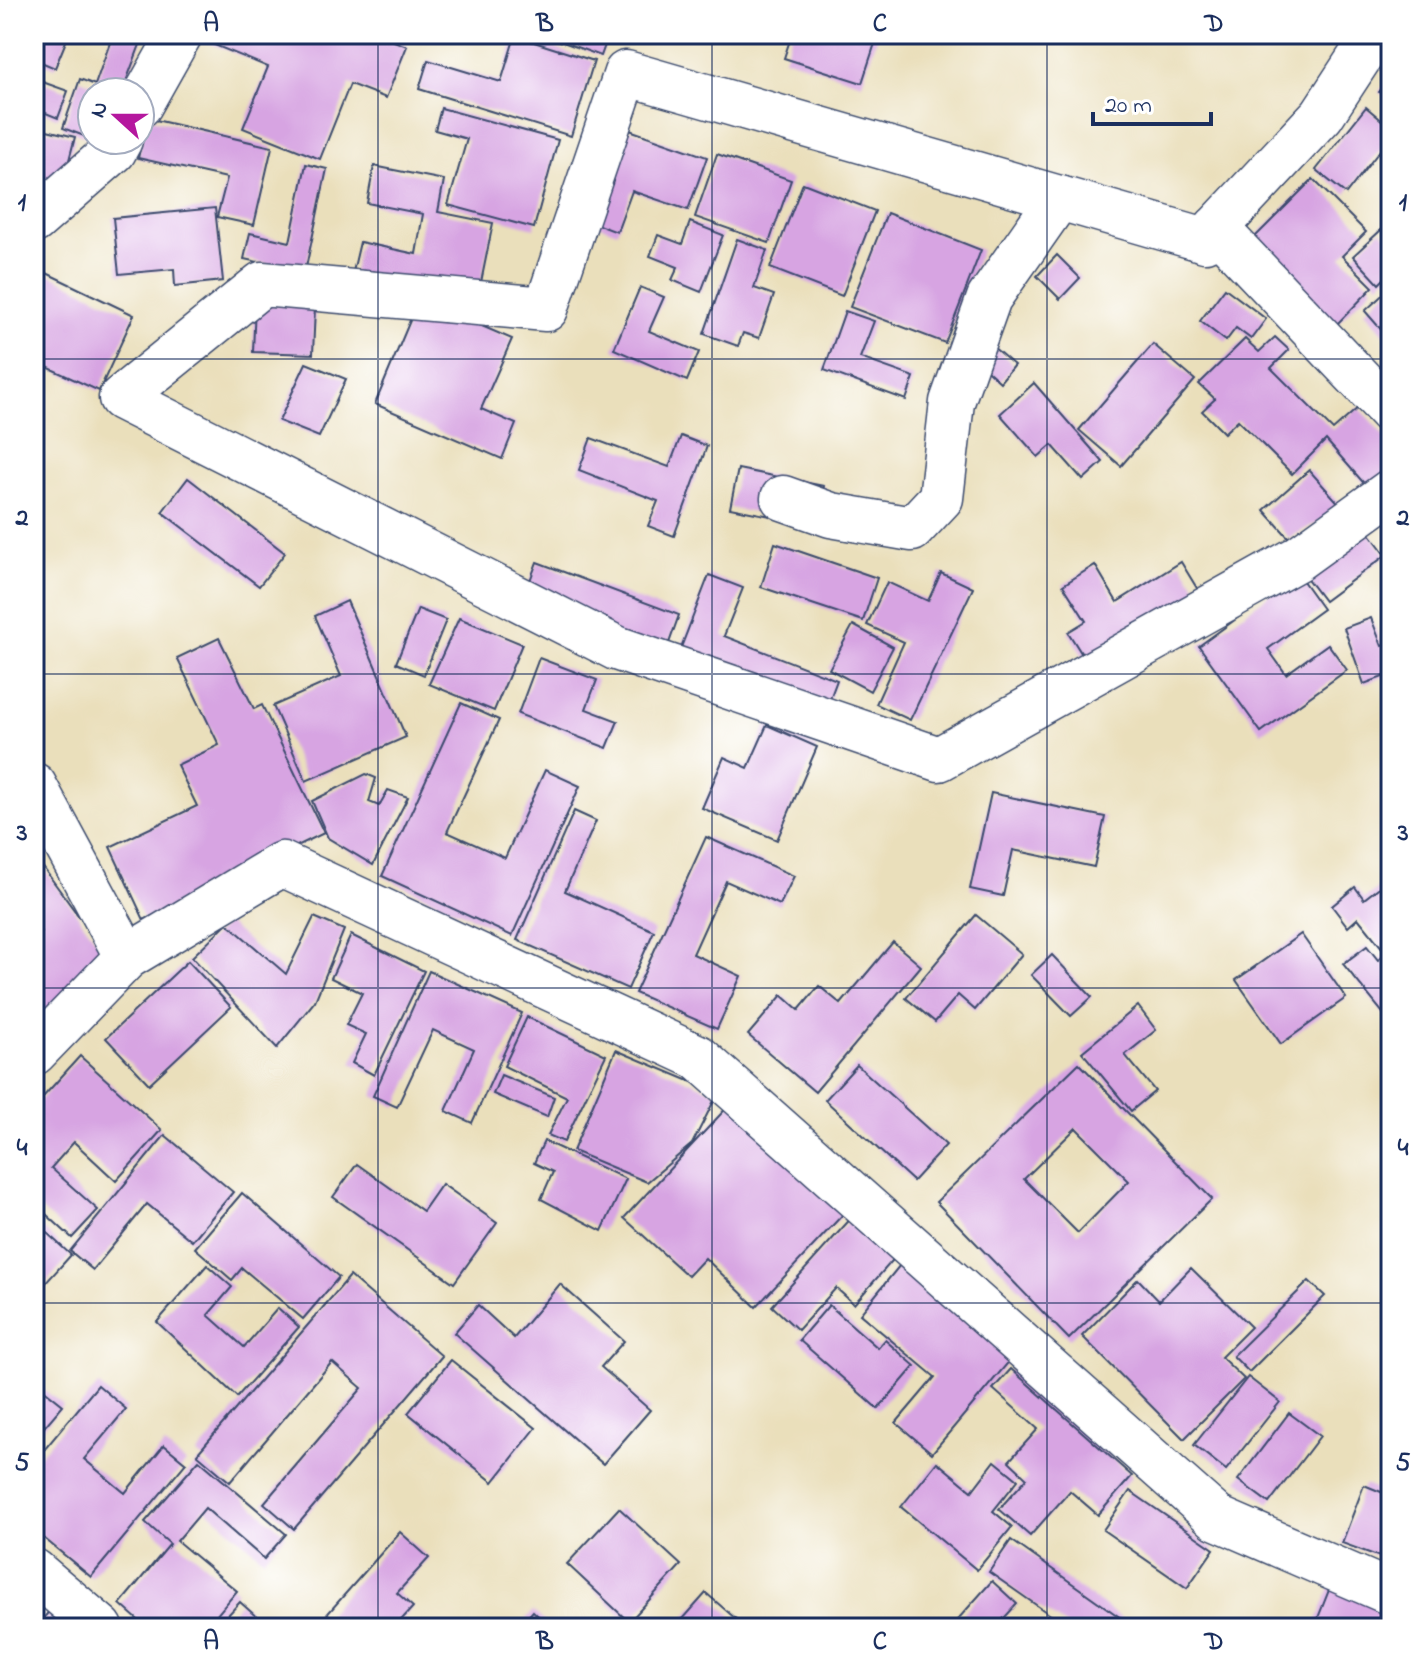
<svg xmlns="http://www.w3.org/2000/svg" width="1425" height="1662" font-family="'Indie Flower',sans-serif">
  <rect width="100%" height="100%" fill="#fff"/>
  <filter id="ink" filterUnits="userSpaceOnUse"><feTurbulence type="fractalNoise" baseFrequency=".0125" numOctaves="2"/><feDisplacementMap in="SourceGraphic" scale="16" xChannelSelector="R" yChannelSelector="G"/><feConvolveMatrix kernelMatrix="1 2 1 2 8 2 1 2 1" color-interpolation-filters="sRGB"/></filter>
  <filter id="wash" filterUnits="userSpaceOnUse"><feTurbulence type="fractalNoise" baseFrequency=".006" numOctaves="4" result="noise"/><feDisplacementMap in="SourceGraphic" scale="32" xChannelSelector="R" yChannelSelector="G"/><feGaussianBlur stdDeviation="1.8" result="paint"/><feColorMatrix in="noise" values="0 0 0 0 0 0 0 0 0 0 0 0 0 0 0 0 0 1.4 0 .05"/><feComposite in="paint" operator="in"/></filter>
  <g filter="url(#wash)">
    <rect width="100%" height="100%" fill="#eadfbb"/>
    <g id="blocks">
      <g fill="#d7a4e2" fill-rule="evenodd">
        <path d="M34,34H69L55,68L34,59Z"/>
        <path d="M113,34H144L122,92H92V139L63,128L80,79L95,85Z"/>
        <path d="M188,34H376L407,46L386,98L350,84L320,159L243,128L268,67Z"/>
        <path d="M541,34H609L601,56Z"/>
        <path d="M792,34H878L862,83L784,58Z"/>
        <path d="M515,36L594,61L571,136L419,89L428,60L501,82Z"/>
        <path d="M34,67L40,69L37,80L68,91L58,118L41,111L35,127L75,137L61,191L34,184Z"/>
        <path d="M1391,77V101L1379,92Z"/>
        <path d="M1366,107L1391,128V136L1346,194L1316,170Z"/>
        <path d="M441,108L558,140L534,228L448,205L467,139L435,130Z"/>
        <path d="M147,118L272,147L254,225L217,217L227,178L138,158Z"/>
        <path d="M618,126L707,157L688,210L632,191L617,232L585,220Z"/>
        <path d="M717,154L791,180L769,243L695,217Z"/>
        <path d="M306,164L327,169L305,272L244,259L250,233L290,242Z"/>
        <path d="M374,166L444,180L438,212L493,223L477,302L352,276L360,242L416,254L423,214L367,203Z"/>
        <path d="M1313,179L1366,232L1342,256L1373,287L1336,325L1251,241Z"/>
        <path d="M803,183L875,211L842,296L770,268Z"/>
        <path d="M215,208L223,281L175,286L174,269L119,274L113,218Z"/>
        <path d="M887,213L981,250L945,343L850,307Z"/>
        <path d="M690,222L723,235L701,292L672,280L678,267L650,256L658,235L682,244Z"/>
        <path d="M1381,230L1391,240V272L1379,284L1353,256Z"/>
        <path d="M737,239L767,250L754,288L774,295L759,338L743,333L738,346L704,334Z"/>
        <path d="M1057,255L1080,278L1060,299L1037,276Z"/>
        <path d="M34,267L134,315L99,391L34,361Z"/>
        <path d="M640,287L664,297L649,331L699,352L687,381L614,349Z"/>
        <path d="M1391,287V341L1365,311Z"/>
        <path d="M1225,288L1266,319L1251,339L1236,328L1226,341L1200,321Z"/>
        <path d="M419,299L512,339L481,409L516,424L502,459L375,404Z"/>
        <path d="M255,304L315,307L313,354L253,352Z"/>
        <path d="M845,311L874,321L860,358L914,377L906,400L824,370Z"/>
        <path d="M1275,337L1289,350L1271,368L1333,430L1359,407L1391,444V469L1369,489L1326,440L1292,474L1238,420L1224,433L1202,411L1215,399L1199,384L1245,339L1259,352Z"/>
        <path d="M1153,344L1195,380L1121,466L1079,430Z"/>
        <path d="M992,346L1014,365L1000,382L978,362Z"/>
        <path d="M306,363L346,379L319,437L279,421Z"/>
        <path d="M1034,383L1103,462L1083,480L1052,445L1038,457L1000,414Z"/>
        <path d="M681,436L707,446L674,536L648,526L658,501L579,470L591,438L669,467Z"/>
        <path d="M738,469L824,486L816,525L730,508Z"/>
        <path d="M1309,470L1343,508L1289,538L1264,510Z"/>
        <path d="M188,478L285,553L259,586L162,512Z"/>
        <path d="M1364,526L1386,555L1324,601L1302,572Z"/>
        <path d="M775,543L877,578L863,621L761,587Z"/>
        <path d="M537,562L679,615L659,671L516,618Z"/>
        <path d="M1181,562L1212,613L1100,683L1068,632L1086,621L1063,585L1095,565L1117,602Z"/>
        <path d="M941,573L973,588L910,720L876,704L904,642L867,625L887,582L928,601Z"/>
        <path d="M1298,574L1323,609L1268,649L1286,674L1328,644L1347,670L1261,732L1199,646Z"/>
        <path d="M709,575L743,588L724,636L837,680L817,733L670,676Z"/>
        <path d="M347,601L406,737L306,781L273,706L341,676L315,616Z"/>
        <path d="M418,609L446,620L424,675L396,663Z"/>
        <path d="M459,618L522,644L494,711L429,684Z"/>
        <path d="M1371,618L1382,646L1391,643V674L1364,684L1344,628Z"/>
        <path d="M853,625L893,647L870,691L829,669Z"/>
        <path d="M219,638L254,709L262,705L324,833L144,920L110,847L197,806L177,765L219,745L177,658Z"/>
        <path d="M539,658L597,680L586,709L618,721L607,748L518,714Z"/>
        <path d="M461,703L499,720L447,832L505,858L545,770L580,786L512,936L382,876Z"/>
        <path d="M767,725L817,747L777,840L702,808L724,757L748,768Z"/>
        <path d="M366,774L376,778L369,802L379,806L388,790L408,797L373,865L328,838L312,801Z"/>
        <path d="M991,793L1105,817L1094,867L1013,850L1003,896L970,889Z"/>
        <path d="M574,811L596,821L565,891L654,931L628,989L517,940Z"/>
        <path d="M706,837L794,876L780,905L726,881L693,954L741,976L717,1029L635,993Z"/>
        <path d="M34,855L112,962L34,1044V938L41,932L34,924Z"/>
        <path d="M1391,878V942L1383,949L1358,918L1348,927L1332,906L1355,887L1364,899Z"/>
        <path d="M976,915L1022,954L975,1010L958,995L935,1022L906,998Z"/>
        <path d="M314,917L344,930L315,1001L277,1048L192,957L227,923L286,974Z"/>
        <path d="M1301,934L1346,998L1281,1044L1236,980Z"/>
        <path d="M351,935L424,971L374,1075L352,1063L366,1034L346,1025L362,993L331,978Z"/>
        <path d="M893,942L921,966L815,1092L748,1035L782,995L799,1010L819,986L841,1004Z"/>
        <path d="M1367,946L1378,960L1391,949V1023L1343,964Z"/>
        <path d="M1052,955L1092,997L1071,1016L1031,975Z"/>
        <path d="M188,961L231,1007L149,1084L106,1038Z"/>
        <path d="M429,971L522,1013L472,1123L446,1111L474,1049L433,1030L397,1107L373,1096Z"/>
        <path d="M1138,1006L1156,1030L1125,1055L1155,1091L1131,1111L1082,1052Z"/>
        <path d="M527,1017L606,1055L564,1142L548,1135L567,1097L504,1066Z"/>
        <path d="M616,1050L718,1093L692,1144L647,1182L573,1151Z"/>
        <path d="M80,1056L162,1130L116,1181L74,1142L51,1168L98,1210L72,1238L34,1203V1107Z"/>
        <path d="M1079,1063L1212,1199L1069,1339L936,1202ZM1076,1128L1129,1181L1078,1233L1024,1179Z"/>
        <path d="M857,1065L946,1145L913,1181L825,1100Z"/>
        <path d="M501,1075L554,1097L547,1117L493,1094Z"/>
        <path d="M733,1101L848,1209L756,1307L705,1258L688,1276L624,1218Z"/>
        <path d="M165,1135L233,1192L192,1241L147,1204L93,1270L70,1251Z"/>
        <path d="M544,1141L626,1179L602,1231L541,1199L553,1172L534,1163Z"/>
        <path d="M357,1164L423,1211L442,1184L497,1223L454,1283L333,1197Z"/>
        <path d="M242,1193L339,1277L303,1319L242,1268L232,1280L195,1248Z"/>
        <path d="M855,1214L899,1253L854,1304L836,1288L798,1330L772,1306Z"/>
        <path d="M34,1221L71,1255L34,1296Z"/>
        <path d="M207,1265L232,1287L208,1315L244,1347L278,1308L299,1327L237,1397L157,1322Z"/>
        <path d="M900,1265L1012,1358L932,1453L896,1423L935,1377L860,1314Z"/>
        <path d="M1191,1268L1251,1327L1221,1357L1244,1379L1184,1439L1082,1336L1138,1279L1159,1301Z"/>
        <path d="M350,1276L442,1356L294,1529L264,1503L362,1388L332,1362L230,1482L197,1454Z"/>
        <path d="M1309,1281L1325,1296L1249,1372L1233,1356Z"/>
        <path d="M560,1284L624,1341L601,1367L650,1410L603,1464L454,1333L478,1305L514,1338Z"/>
        <path d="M829,1305L878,1348L885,1340L915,1366L878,1409L799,1340Z"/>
        <path d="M451,1360L536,1428L493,1482L408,1413Z"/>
        <path d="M1011,1369L1132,1476L1098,1515L1070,1491L1030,1536L999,1509L1027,1478L1009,1461L1038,1429L993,1389Z"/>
        <path d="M1248,1377L1280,1402L1226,1470L1194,1445Z"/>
        <path d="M38,1385L63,1405L34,1439V1390Z"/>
        <path d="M98,1385L126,1409L84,1459L125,1493L164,1445L186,1463L91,1577L34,1530V1462Z"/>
        <path d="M1289,1413L1320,1436L1269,1503L1238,1480Z"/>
        <path d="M199,1460L286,1534L264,1559L205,1508L177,1541L237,1591L206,1628H147L120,1604L170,1544L145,1522Z"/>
        <path d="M995,1461L1018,1480L993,1511L1012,1527L977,1570L901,1507L937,1462L972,1491Z"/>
        <path d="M1364,1485L1391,1496V1561L1342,1543Z"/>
        <path d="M1130,1491L1214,1549L1187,1588L1103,1530Z"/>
        <path d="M619,1508L681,1565L629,1622L567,1564Z"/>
        <path d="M400,1532L429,1558L397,1593L413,1607L394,1628H315Z"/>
        <path d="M1011,1540L1135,1628H1069L989,1572Z"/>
        <path d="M992,1581L1017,1604L995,1628H950Z"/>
        <path d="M1331,1585L1391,1608V1628H1314Z"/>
        <path d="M706,1593L744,1626L742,1628H675Z"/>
        <path d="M240,1602L269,1628H216Z"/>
        <path d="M52,1608L76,1628H35Z"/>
        <path d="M533,1611L551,1628H518Z"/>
      </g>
    </g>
  </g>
  <g filter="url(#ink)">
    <use href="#blocks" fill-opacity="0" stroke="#3a496c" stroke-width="2"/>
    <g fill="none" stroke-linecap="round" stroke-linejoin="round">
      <g stroke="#3a496c" stroke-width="47">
        <g id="minor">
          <path d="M1375,34L1322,115L1205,240L626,73L546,309L262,284L121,398L616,648L939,759L1297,559L1391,491"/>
          <path d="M140,105L180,34"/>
          <path d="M34,221L114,151L120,140"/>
          <path d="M1216,228L1391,412"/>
          <path d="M783,498L831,515L912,529L941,498L952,402L989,298L1059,198"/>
          <path d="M34,785L127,957"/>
          <path d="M34,1053L127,957L282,864L698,1057L1217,1518L1391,1593"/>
          <path d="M34,1571L101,1628"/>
        </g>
      </g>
      <use href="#minor" stroke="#fff" stroke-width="44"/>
    </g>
  </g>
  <path fill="none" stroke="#1b2f5e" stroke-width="2" stroke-opacity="0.55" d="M378,34V1628M712,34V1628M1047,34V1628M34,359H1391M34,674H1391M34,988H1391M34,1303H1391"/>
  <rect width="1425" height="1662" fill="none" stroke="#fff" stroke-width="88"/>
  <g transform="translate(116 116) rotate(291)"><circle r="38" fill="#ffffff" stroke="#a4acbf" stroke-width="2"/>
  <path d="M0-6L14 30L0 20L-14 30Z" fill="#b5179e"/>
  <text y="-12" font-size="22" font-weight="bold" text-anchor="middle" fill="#1b2f5e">N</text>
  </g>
  <path d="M1093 112v12h118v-12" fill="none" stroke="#1b2f5e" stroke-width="4"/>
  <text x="1105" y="112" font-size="24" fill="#1b2f5e" stroke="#ffffff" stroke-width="6" paint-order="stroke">20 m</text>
  <rect x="44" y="44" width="1337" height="1574" fill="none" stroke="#1b2f5e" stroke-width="3"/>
  <g font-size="26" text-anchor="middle" font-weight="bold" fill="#1b2f5e">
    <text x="211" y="31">A</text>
    <text x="545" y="31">B</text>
    <text x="880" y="31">C</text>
    <text x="1214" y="31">D</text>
    <text x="22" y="210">1</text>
    <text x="1403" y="210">1</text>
    <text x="22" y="525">2</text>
    <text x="1403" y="525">2</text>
    <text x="22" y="840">3</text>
    <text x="1403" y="840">3</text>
    <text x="22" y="1155">4</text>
    <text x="1403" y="1155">4</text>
    <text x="22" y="1470">5</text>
    <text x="1403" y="1470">5</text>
    <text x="211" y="1649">A</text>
    <text x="545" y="1649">B</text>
    <text x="880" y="1649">C</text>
    <text x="1214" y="1649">D</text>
  </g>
</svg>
